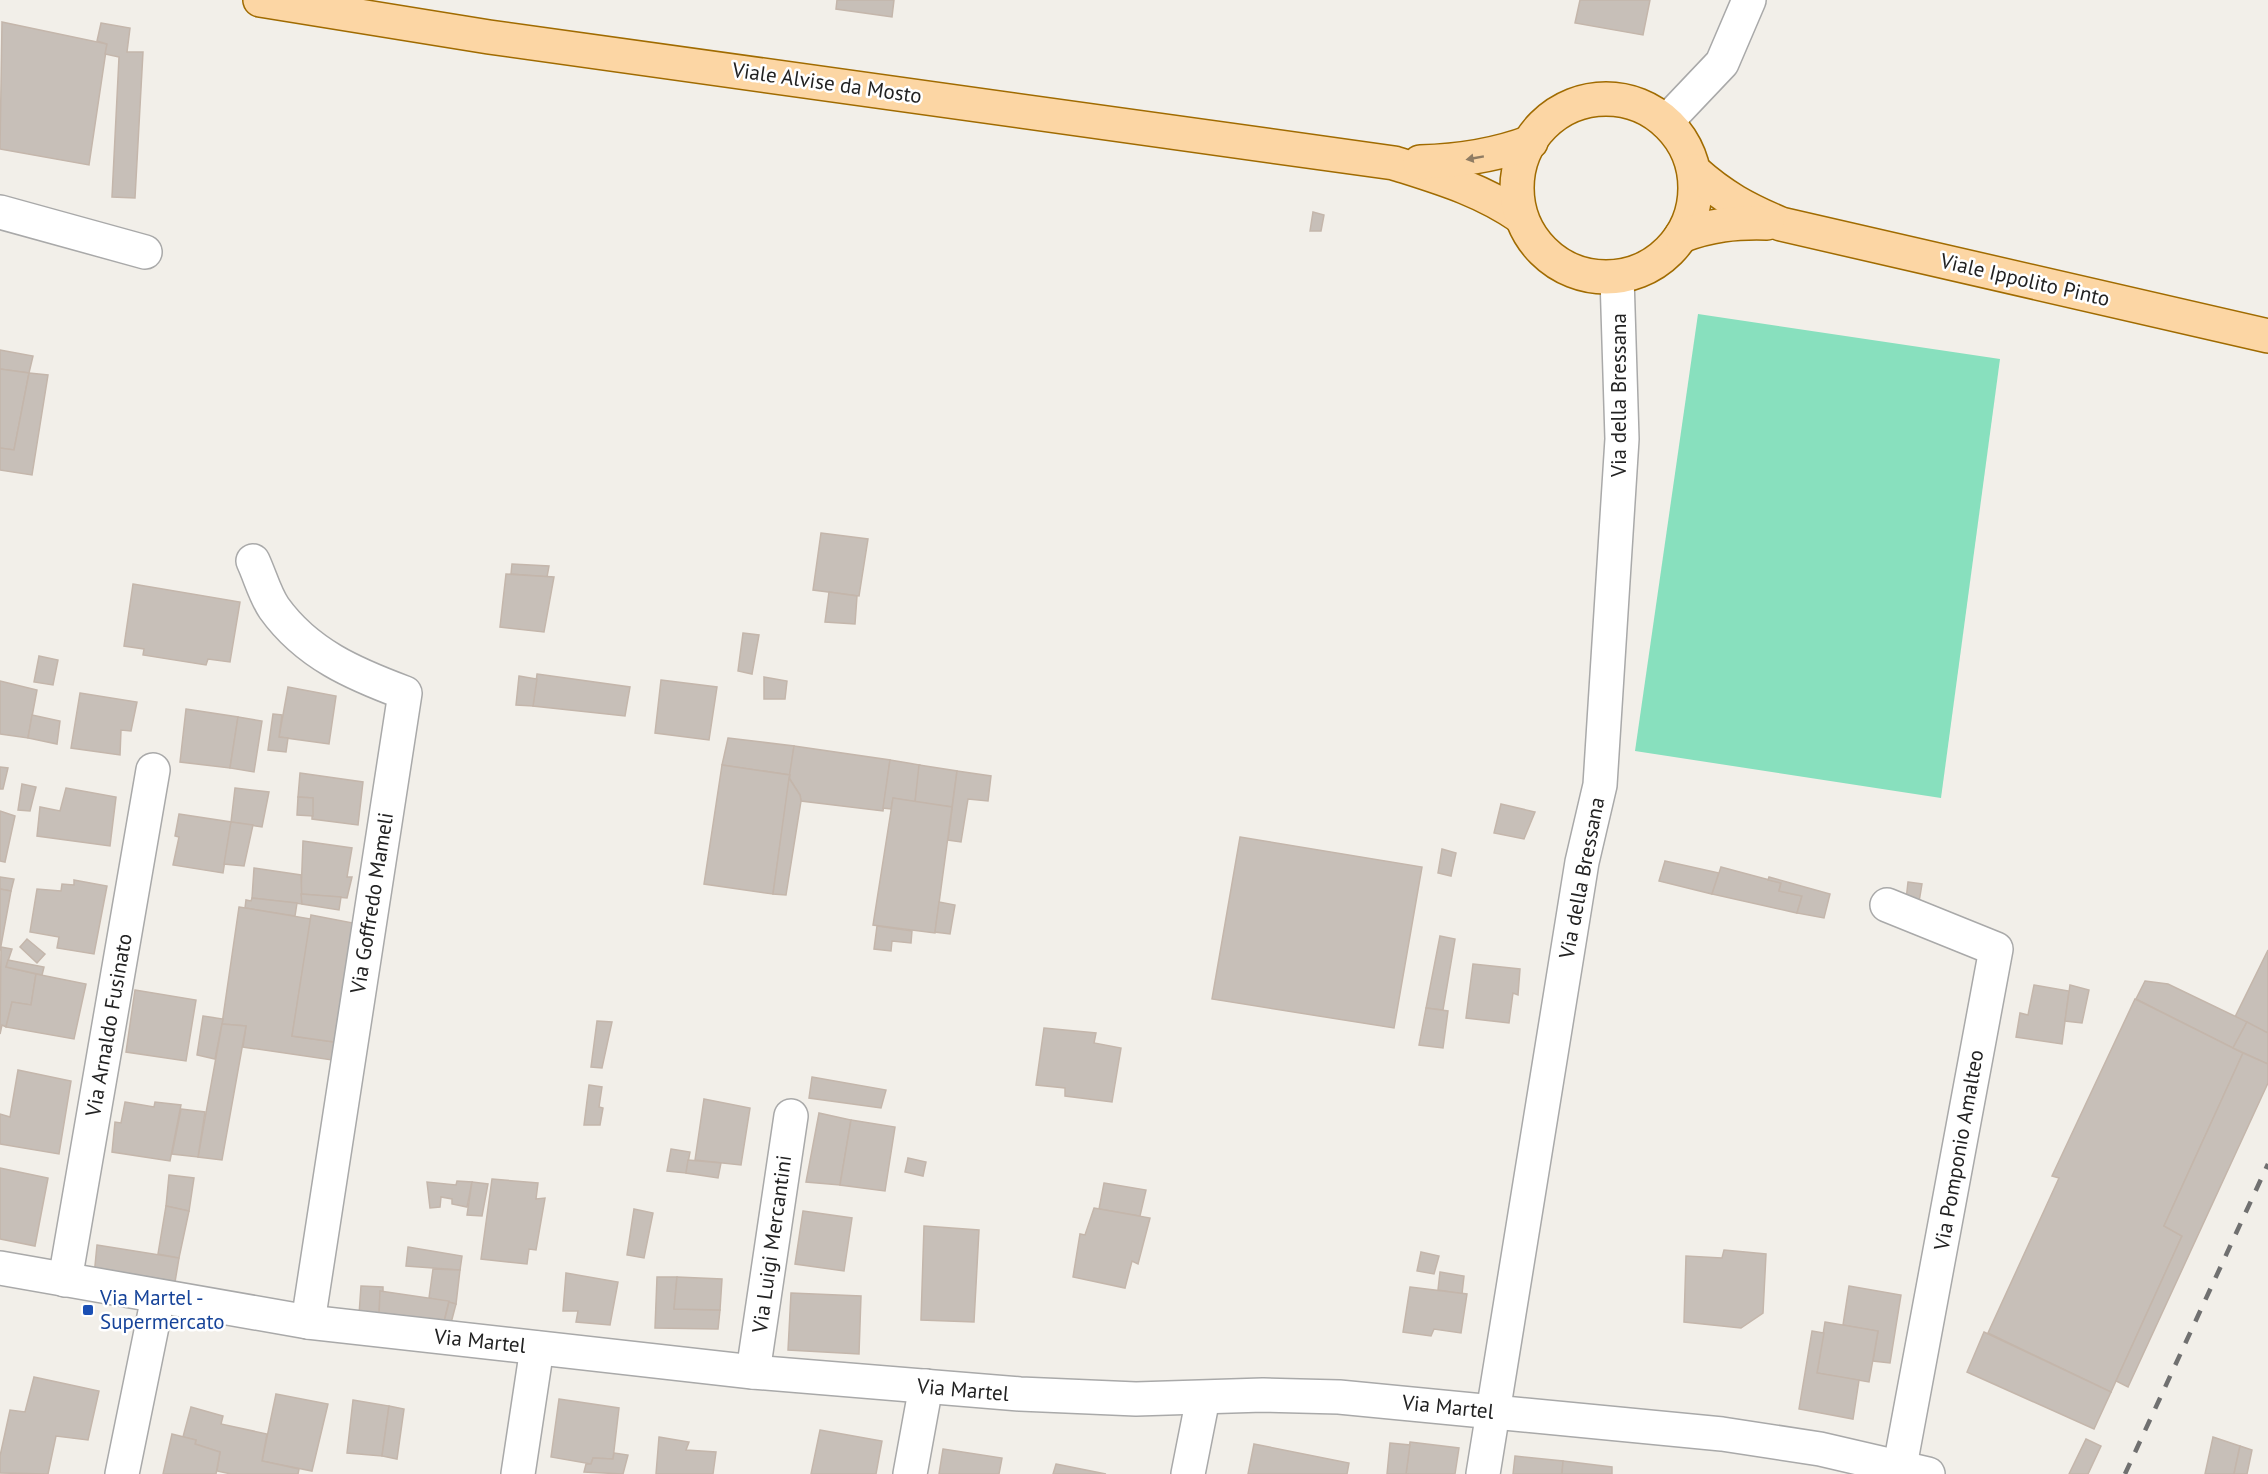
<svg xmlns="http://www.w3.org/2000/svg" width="2268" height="1474" font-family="'PT Sans',sans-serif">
  <rect width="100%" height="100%" fill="#f2efe9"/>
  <path fill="#88e0be" d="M1698,314L2000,359L1941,798L1635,751Z"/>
  <g fill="#c7bfb8" stroke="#c4b6ab" stroke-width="1.5">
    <path d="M837,0H894L892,17L836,9Z"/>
    <path d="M1580,0H1650L1643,35L1575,23Z"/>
    <path d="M2,22L107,44L89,165L0,149Z"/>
    <path d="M101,23L130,28L127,52H143L135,198L112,197L119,57L105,54L107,44L97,41Z"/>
    <path d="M1313,212L1324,215L1321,231H1310Z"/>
    <path d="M0,350L33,356L29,373L0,369Z"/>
    <path d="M0,369L29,373L14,450L0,448Z"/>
    <path d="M29,373L48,375L32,475L0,470V448L14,450Z"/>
    <path d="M821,533L868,539L859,596L813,590Z"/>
    <path d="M512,564L549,566L547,577L511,574Z"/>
    <path d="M506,574L554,577L544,632L500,627Z"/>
    <path d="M133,584L240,602L230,662L208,659L206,665L143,655L144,649L124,646Z"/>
    <path d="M829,592L857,596L855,624L825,622Z"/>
    <path d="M743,633L759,635L752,674L738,671Z"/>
    <path d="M39,656L58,660L53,685L34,682Z"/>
    <path d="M537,674L630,687L625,716L533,706Z"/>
    <path d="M519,676L537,679L533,706L516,705Z"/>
    <path d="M764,677L787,681L785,699H764Z"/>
    <path d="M661,680L717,687L709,740L655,733Z"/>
    <path d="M0,681L37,690L28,738L0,734Z"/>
    <path d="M288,687L336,696L329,744L279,737Z"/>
    <path d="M80,693L137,702L131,731L121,730L120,755L71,748Z"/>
    <path d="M186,709L238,717L230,768L180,762Z"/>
    <path d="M273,714L282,715L279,737L288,738L286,752L268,750Z"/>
    <path d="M32,715L60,721L57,744L28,738Z"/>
    <path d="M238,717L262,721L254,772L230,768Z"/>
    <path d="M728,738L794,746L790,775L722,765Z"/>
    <path d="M794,746L890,760L883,811L801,801L800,795L789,778Z"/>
    <path d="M890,760L920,765L915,802L893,798L891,809L883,808Z"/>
    <path d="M722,765L790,775L773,894L704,884Z"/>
    <path d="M919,765L957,771L952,807L915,802Z"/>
    <path d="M0,767L8,768L3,789H0Z"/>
    <path d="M957,771L991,776L988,801L968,799L961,842L948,840Z"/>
    <path d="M300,773L363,782L358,825L312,819L313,798L298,797Z"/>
    <path d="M789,778L800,795L801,801L786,895L773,894Z"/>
    <path d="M22,784L36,787L30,811L18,810Z"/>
    <path d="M66,788L116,797L110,846L37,836L40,807L60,811Z"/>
    <path d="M235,788L269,792L262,827L231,822Z"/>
    <path d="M298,797L313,798V816L297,815Z"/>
    <path d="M893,798L952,807L935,933L873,925Z"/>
    <path d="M1501,804L1535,812L1524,839L1494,833Z"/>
    <path d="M0,811L15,816L5,862L0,861Z"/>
    <path d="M179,814L231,822L223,873L173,865L179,837L175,836Z"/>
    <path d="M231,822L253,825L244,866L224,864Z"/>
    <path d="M1240,837L1422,867L1394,1028L1212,999Z"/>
    <path d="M303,841L352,848L347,877H352L347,898L301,894Z"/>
    <path d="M1442,849L1456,853L1451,876L1438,873Z"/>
    <path d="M1665,861L1719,873L1712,894L1659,881Z"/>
    <path d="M1721,867L1781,883L1779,891L1802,896L1797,913L1712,894Z"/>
    <path d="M254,868L301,875L302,904L252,898Z"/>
    <path d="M0,877L14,879L11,891L0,889Z"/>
    <path d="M1769,877L1830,894L1824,918L1797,913L1802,896L1779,891L1781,883L1768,880Z"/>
    <path d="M74,880L107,886L94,954L57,948L59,937L30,932L37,889L61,891L62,884L74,885Z"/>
    <path d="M1908,882L1922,884L1919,902L1906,900Z"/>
    <path d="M0,889L11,891L0,951Z"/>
    <path d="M301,894L341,897L339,910L302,904Z"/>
    <path d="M252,898L297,903L295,916L245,908L246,900L251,901Z"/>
    <path d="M939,902L955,905L950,934L935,932Z"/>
    <path d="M239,907L311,919L292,1036L334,1042L332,1060L243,1047L246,1026L222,1024Z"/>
    <path d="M311,915L353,923L334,1042L292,1036Z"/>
    <path d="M877,926L912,931L911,943L892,941L891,951L874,949Z"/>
    <path d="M1440,936L1455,939L1443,1010L1426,1008Z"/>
    <path d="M27,939L45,954L37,963L20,947Z"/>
    <path d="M1,947L12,949L6,967L36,974L31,1005L12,1002L6,1027L2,1025L0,1034Z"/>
    <path d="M2268,950V1033L2235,1017Z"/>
    <path d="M8,960L44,967L42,975L6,967Z"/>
    <path d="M1473,964L1520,969L1518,995L1513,993L1509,1023L1466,1018Z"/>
    <path d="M36,974L86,984L74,1039L6,1027L12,1002L31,1005Z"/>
    <path d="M2145,981L2168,984L2247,1022L2233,1048L2136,999Z"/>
    <path d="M2034,985L2069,991L2062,1044L2016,1037L2020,1013L2028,1015Z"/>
    <path d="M2070,985L2089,990L2082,1023L2065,1021Z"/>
    <path d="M135,990L196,1000L186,1061L126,1052Z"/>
    <path d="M2135,999L2243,1053L2164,1226L2182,1236L2111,1392L1988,1333L2059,1178L2052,1176Z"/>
    <path d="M1426,1008L1448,1011L1443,1048L1419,1045Z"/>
    <path d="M203,1016L223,1019L215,1059L197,1055Z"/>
    <path d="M597,1021L612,1022L602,1068L591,1067Z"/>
    <path d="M2247,1022L2268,1033V1064L2233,1048Z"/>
    <path d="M222,1024L246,1026L222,1160L198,1157Z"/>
    <path d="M1044,1028L1096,1033L1094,1043L1121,1048L1112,1102L1065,1096V1088L1036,1085Z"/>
    <path d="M2243,1053L2268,1064V1083L2128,1387L2116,1381L2182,1236L2164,1226Z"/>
    <path d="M18,1070L71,1081L59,1154L0,1144V1114L10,1117Z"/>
    <path d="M812,1077L886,1090L881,1108L809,1098Z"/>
    <path d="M589,1085L602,1087L599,1107L603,1108L600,1125H584Z"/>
    <path d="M704,1099L750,1108L741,1165L695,1160Z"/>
    <path d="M125,1102L154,1107L155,1102L181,1105L170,1161L112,1152L115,1122L121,1123Z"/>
    <path d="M181,1109L205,1112L198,1157L172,1154Z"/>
    <path d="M819,1113L851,1120L840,1185L806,1182Z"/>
    <path d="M851,1120L895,1127L885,1191L840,1185Z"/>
    <path d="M671,1149L690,1152L686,1173L667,1171Z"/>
    <path d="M908,1158L926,1162L923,1176L905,1172Z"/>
    <path d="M688,1160L721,1163L718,1178L686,1173Z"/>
    <path d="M0,1168L48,1178L35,1246L0,1239Z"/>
    <path d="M169,1175L194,1178L189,1211L166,1206Z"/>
    <path d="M492,1179L538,1183L536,1199L545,1198L536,1250L529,1249L527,1264L481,1259Z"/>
    <path d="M457,1181L472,1182L467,1207L452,1204V1199L441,1197L440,1207L430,1208L427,1182L456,1185Z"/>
    <path d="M472,1182L488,1184L482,1216L467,1215Z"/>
    <path d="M1104,1183L1146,1190L1140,1216L1099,1209Z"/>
    <path d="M166,1206L189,1211L179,1258L158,1254Z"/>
    <path d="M1094,1208L1150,1218L1138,1264L1132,1261L1125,1288L1073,1277L1080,1234L1085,1235Z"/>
    <path d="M634,1209L653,1213L644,1258L627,1255Z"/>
    <path d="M803,1211L852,1218L844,1271L795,1264Z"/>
    <path d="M924,1226L979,1230L974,1322L921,1320Z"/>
    <path d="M97,1245L179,1258L174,1288L94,1276Z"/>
    <path d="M408,1247L462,1256L460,1270L406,1266Z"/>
    <path d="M1724,1250L1766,1254L1763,1313L1741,1328L1684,1322L1686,1256L1722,1258Z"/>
    <path d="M1421,1252L1439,1256L1434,1274L1417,1271Z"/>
    <path d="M433,1269L460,1270L456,1304L429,1298Z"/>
    <path d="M1440,1272L1464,1276L1462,1294L1438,1290Z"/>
    <path d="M566,1273L618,1282L610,1325L576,1322L578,1311H563Z"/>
    <path d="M657,1277H677L674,1309L720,1310L718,1329L655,1328Z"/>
    <path d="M677,1277L722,1279L720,1310L674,1309Z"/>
    <path d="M361,1286L383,1287V1292L380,1291L379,1317L359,1315Z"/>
    <path d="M1849,1286L1901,1295L1890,1363L1873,1361L1878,1331L1843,1325Z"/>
    <path d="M1410,1287L1467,1294L1461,1333L1434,1329L1431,1336L1403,1332Z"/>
    <path d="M380,1291L449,1301L443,1326L379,1317Z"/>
    <path d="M791,1293L861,1296L859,1354L788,1350Z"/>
    <path d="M449,1302L456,1304L450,1327L443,1326Z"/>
    <path d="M1825,1322L1878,1331L1869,1382L1817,1373Z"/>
    <path d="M1812,1331L1824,1333L1817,1373L1859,1380L1853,1419L1799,1409Z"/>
    <path d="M1984,1332L2111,1392L2094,1429L1967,1372Z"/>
    <path d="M34,1377L99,1391L88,1440L56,1436L48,1474L0,1473V1456L10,1410L25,1412Z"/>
    <path d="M276,1394L328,1404L312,1471L262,1461Z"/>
    <path d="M559,1399L619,1408L613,1459L593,1458L591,1464L551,1457Z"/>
    <path d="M353,1400L389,1406L382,1456L347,1453Z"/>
    <path d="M389,1406L404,1409L397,1459L382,1456Z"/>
    <path d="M191,1407L223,1416L221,1424L267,1434L262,1461L299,1469L298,1474H231L217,1471L220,1452L195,1444L196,1440L183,1437Z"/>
    <path d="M820,1430L882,1441L876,1474H811Z"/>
    <path d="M172,1434L196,1440L195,1444L220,1452L216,1474H163Z"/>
    <path d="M659,1437L689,1442L686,1450L716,1452L713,1474H656Z"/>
    <path d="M2213,1437L2240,1446L2234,1474H2205Z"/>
    <path d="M2086,1439L2101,1446L2088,1474H2069Z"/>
    <path d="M1410,1442L1459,1448L1455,1474H1406Z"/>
    <path d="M1390,1443L1410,1445L1406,1474H1409H1387Z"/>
    <path d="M1254,1444L1349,1463L1347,1474H1248Z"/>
    <path d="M2240,1446L2252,1450L2247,1474H2234Z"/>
    <path d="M943,1449L1002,1458L999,1474H939Z"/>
    <path d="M614,1453L628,1455L623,1474L584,1472L586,1464H591L593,1458L613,1459Z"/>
    <path d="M1515,1456L1563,1461L1562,1474H1513Z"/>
    <path d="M1563,1461L1612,1467V1474H1562Z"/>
    <path d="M1056,1464L1106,1474H1053Z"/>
  </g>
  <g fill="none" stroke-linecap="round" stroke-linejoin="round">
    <g stroke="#a9a9a9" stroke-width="36">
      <g id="minor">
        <path d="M1666,122L1722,63L1749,0"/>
        <path d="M0,212L145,252"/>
        <path d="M253,561C260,576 265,595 274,608C307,654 354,674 405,693L308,1322"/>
        <path d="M1887,905L1996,949L1900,1466"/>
        <path d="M0,1268L308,1322L753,1372L1020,1394L1136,1399L1263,1395L1339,1397L1722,1434L1820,1449L1928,1474"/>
        <path d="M65,1280L153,770"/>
        <path d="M753,1372L791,1116"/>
        <path d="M122,1474L158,1297"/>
        <path d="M518,1474L537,1348"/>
        <path d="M910,1474L926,1386"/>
        <path d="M1188,1474L1203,1398"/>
        <path d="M1483,1474L1582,862L1600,785L1622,439L1617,277"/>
      </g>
    </g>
    <g stroke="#a06b00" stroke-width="36">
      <g id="major">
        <path d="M260,0L489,37L1394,163C1441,178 1480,189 1521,217"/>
        <circle cx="1606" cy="188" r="89"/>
        <path d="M1420,162C1459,161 1494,156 1531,142"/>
        <path d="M1694,171C1723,197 1746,209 1781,224L2268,336"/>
        <path d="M1681,236C1710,225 1736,222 1767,223"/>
      </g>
    </g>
    <use href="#minor" stroke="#fff" stroke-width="33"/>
    <use href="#major" stroke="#fcd6a4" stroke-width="33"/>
    <path stroke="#707070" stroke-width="4.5" stroke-dasharray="12 12" stroke-linecap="butt" d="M2125,1474L2268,1164"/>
  </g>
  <defs><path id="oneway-solid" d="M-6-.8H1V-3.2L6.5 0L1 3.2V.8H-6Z" transform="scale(1.5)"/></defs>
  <use fill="#8f7c63" href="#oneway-solid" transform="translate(1475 158) rotate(170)"/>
  <rect fill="#1a4fb4" stroke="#fff" stroke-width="2" x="82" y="1304" width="12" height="12" rx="3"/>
  <g text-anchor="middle" stroke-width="5" stroke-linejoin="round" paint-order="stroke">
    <g font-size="21" fill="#222" stroke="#fff">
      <text transform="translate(827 83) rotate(8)" y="7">Viale Alvise da Mosto</text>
      <text transform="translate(2025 280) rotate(13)" y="7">Viale Ippolito Pinto</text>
      <text transform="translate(1619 395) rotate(-90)" y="7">Via della Bressana</text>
      <text transform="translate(1582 878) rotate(-79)" y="7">Via della Bressana</text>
      <text transform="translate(372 903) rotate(-81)" y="7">Via Goffredo Mameli</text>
      <text transform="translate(109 1025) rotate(-80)" y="7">Via Arnaldo Fusinato</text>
      <text transform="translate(1959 1150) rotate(-80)" y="7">Via Pomponio Amalteo</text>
      <text transform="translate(772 1244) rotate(-82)" y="7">Via Luigi Mercantini</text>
      <text transform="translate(480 1341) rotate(6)" y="7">Via Martel</text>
      <text transform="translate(963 1390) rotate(5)" y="7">Via Martel</text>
      <text transform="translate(1448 1407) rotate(6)" y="7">Via Martel</text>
    </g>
    <g font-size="21" fill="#164399" stroke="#fff" text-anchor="start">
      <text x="100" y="1305">Via Martel -<tspan x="100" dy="24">Supermercato</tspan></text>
    </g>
  </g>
</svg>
